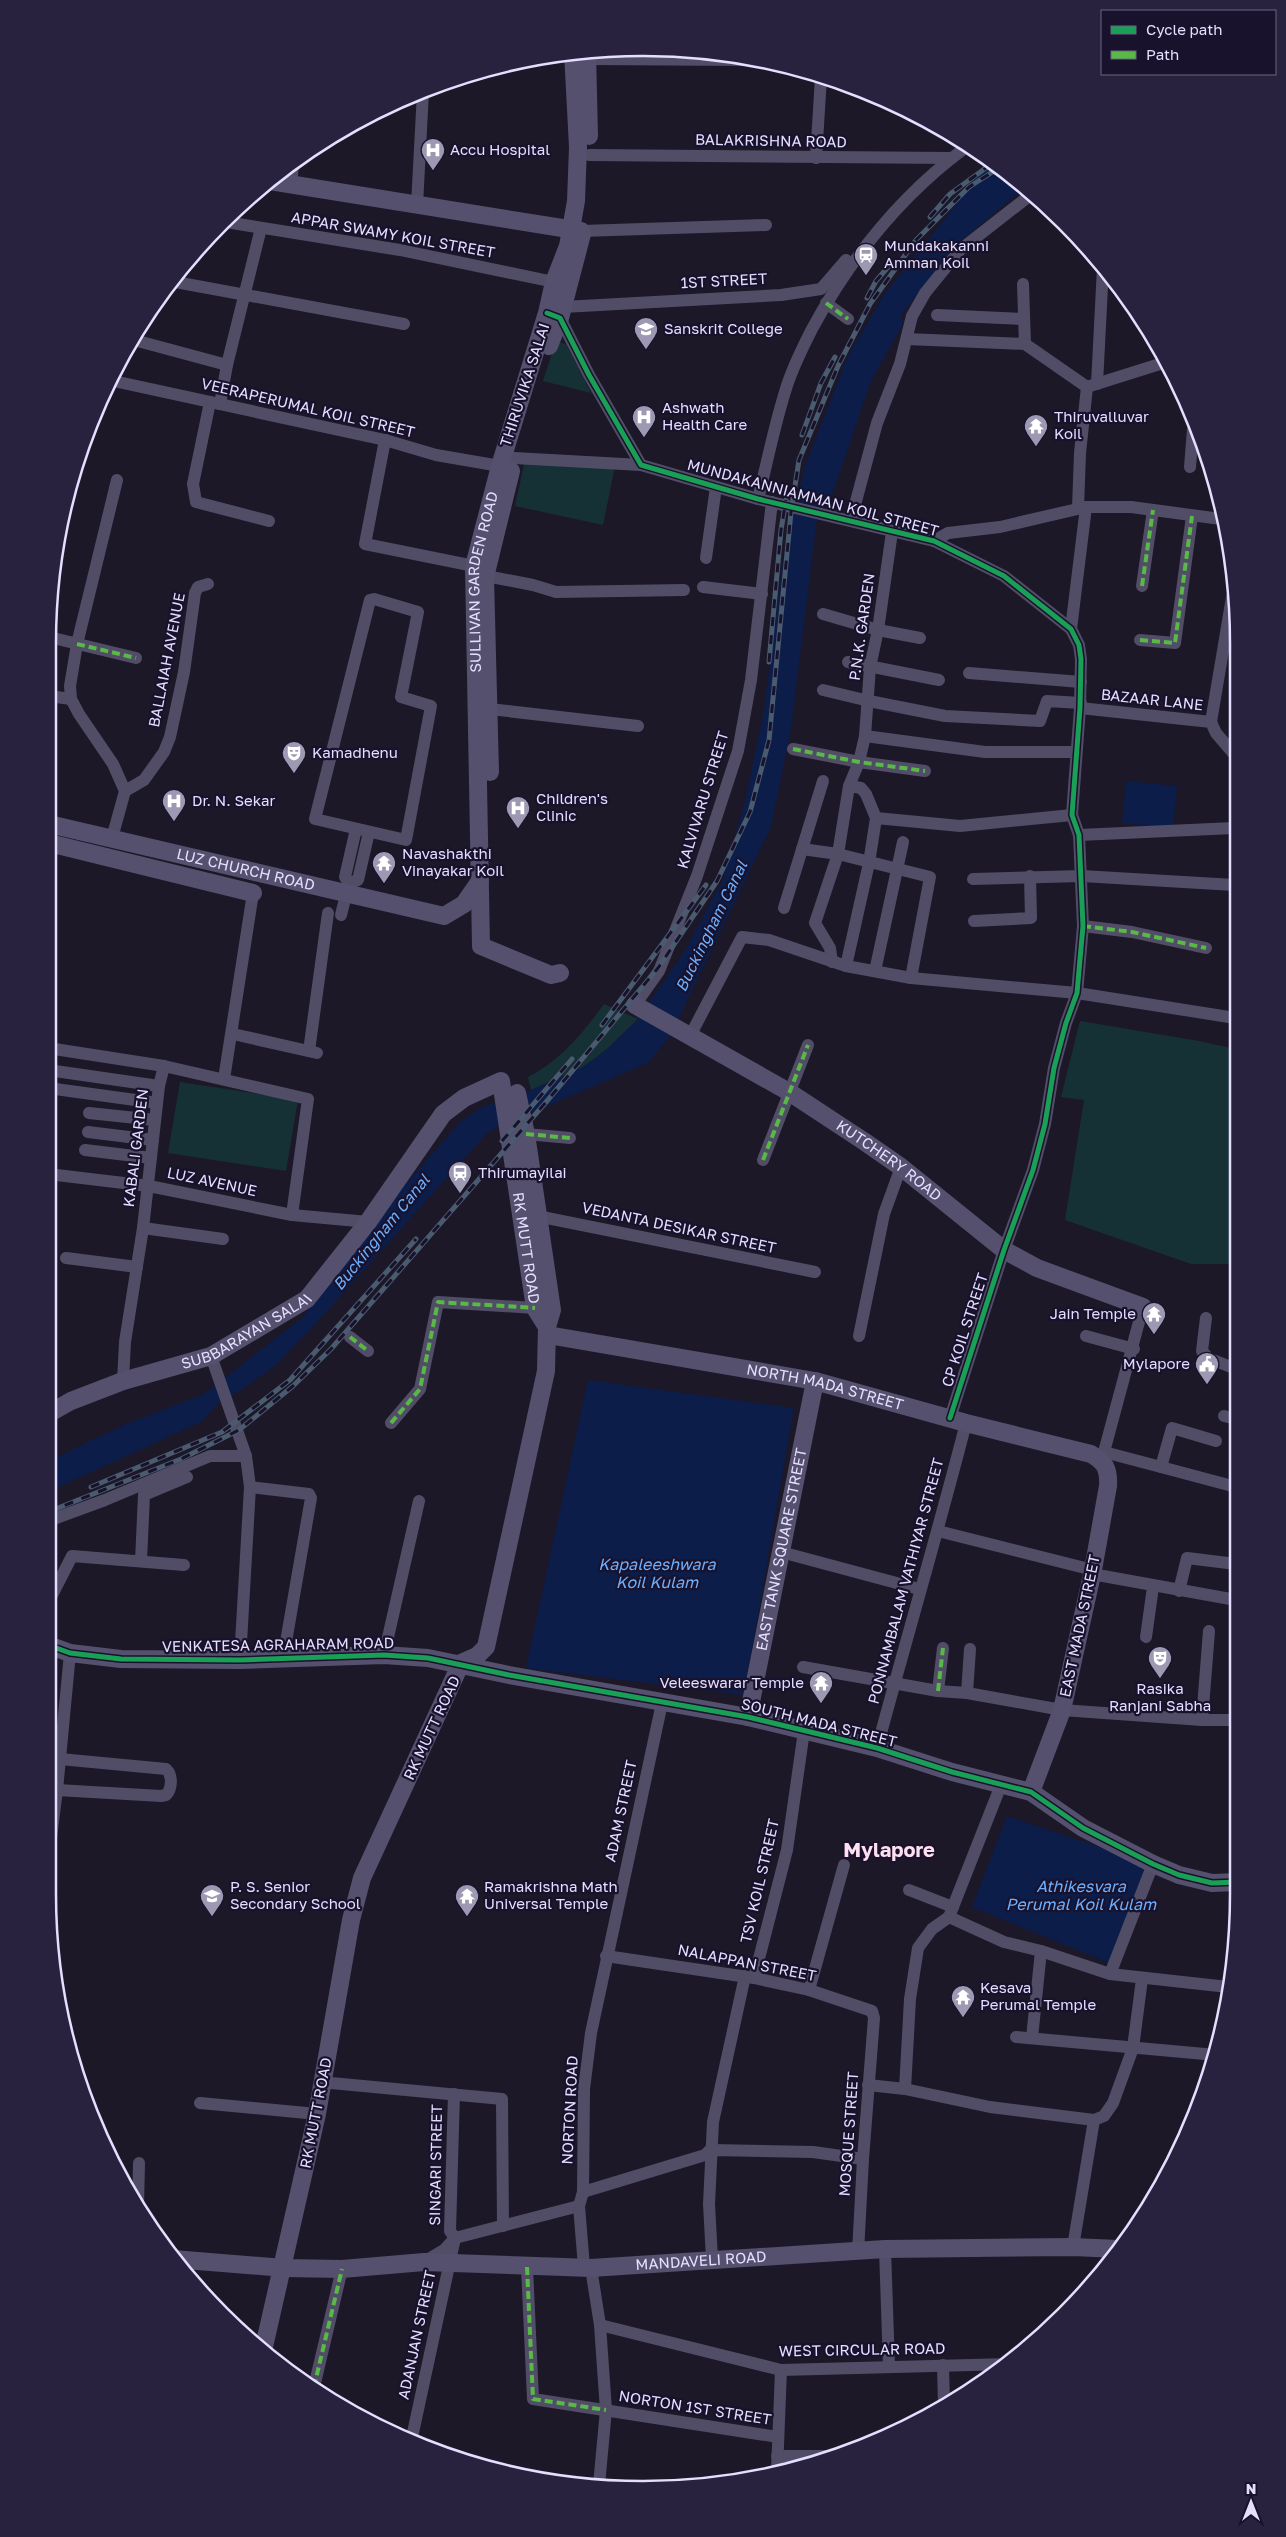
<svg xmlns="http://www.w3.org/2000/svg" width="1286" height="2537" font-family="'Golos Text',sans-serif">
  <rect width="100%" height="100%" fill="#1c1827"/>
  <g fill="#163135">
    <path d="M559,342L566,344L591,393L543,381L553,350Z"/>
    <path d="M525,460L615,466L603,525L515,506Z"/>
    <path d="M604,1004L638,1019L606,1050L583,1067L531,1090L528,1077C560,1061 583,1033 604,1004Z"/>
    <path d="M1080,1021L1199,1041L1235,1049V1264H1191L1065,1220L1084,1100L1061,1097Z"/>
    <path d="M180,1082L298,1100L286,1171L168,1153Z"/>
  </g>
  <g fill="#0d1d49">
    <path d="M985,162L1024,188L955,246L901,315L903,324L871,381L831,498L817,518L791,729L771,827L670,1036L648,1063L489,1131L310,1330L276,1365L244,1388L217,1404L203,1421L48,1492V1461L126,1424L204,1394L303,1317L405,1185L460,1122L482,1107L531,1090L583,1067L606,1050L638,1019L684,952L723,880L745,801L764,710L785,545L806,463L848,356L885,293L948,215Z"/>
    <path d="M1126,781L1177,786L1173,828L1122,823Z"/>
    <path d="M588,1380L794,1408L744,1695L526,1668Z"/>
    <path d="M1007,1816L1150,1864L1109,1963L972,1907Z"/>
  </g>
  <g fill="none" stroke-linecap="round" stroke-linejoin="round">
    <g stroke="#514d67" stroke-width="12">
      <path d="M588,59L748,60"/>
      <path d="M589,155L952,158"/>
      <path d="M816,158L821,77"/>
      <path d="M291,185L293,165"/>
      <path d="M417,205L423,92"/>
      <path d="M226,222L400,250L554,282"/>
      <path d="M582,231L766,225"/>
      <path d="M170,281L404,324"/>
      <path d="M1023,284L1025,344"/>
      <path d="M826,303L848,319"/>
      <path d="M563,307L781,295L821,289L846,260"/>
      <path d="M937,315L1024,319"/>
      <path d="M557,317L560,318L589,375L641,465L758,499L934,541L1004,576L1071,629L1079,645L1081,659L1080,708L1072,815L1079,835L1083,926L1077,993L1066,1023L1054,1068L1045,1124L1033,1170L1004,1250L950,1418"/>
      <path d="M907,339L1025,344L1087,387"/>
      <path d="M134,340L227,365"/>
      <path d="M109,380L385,440L436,455L500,466"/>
      <path d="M1097,384L1103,267"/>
      <path d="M1090,386L1163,363"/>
      <path d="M210,402L193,484L196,502L269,521"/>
      <path d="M220,404L227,365L261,228"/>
      <path d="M385,440L365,544L474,566"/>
      <path d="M514,458L641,465"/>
      <path d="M1190,467L1194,417"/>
      <path d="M758,499C767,463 774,427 785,392C791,370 802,349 812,329C850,259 900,196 965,148"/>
      <path d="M1078,508L1080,453L1087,387"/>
      <path d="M851,520L877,423L900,364L912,316L925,293L960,250L1033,193"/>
      <path d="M934,541L948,533L1000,527L1086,507H1131L1221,519"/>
      <path d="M706,558L716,487"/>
      <path d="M486,576L533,585L556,592L684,590"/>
      <path d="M1142,586L1153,510"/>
      <path d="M703,587L762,594"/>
      <path d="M374,599L418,612L401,697L431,706L406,840L315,819L370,600Z"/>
      <path d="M823,614L878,630L920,638"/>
      <path d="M1071,629L1086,507"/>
      <path d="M49,637L136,658"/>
      <path d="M1140,640L1175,643L1192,516"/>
      <path d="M848,662L939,680"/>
      <path d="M969,673L1081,682"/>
      <path d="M823,690L869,701L945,716L1040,721L1047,701L1081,703"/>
      <path d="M49,696L71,699"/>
      <path d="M481,708L638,726"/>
      <path d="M1080,708L1211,722L1216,733L1234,754"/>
      <path d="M1211,722L1232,597"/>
      <path d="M865,736L985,752H1075"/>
      <path d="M793,749L859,762L925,771"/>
      <path d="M125,791L144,780L164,752L170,737L184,672L195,593L198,587L208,584"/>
      <path d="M876,818L960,826L1072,815"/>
      <path d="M1079,835L1234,828"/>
      <path d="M112,838L125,791L113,764L79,714L71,699L70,686L77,644L117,480"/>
      <path d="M802,849L838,854L930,877L911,978"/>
      <path d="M973,879L1082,876L1234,885"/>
      <path d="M349,883L358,880L369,832"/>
      <path d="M784,908L823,781"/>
      <path d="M341,915L349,883L345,877L356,829"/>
      <path d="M974,921L1031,918L1030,876"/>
      <path d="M1083,926L1132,932L1206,948"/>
      <path d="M832,962L830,948L815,923L838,854L849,786L859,762L865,736L870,667L878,630L892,532"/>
      <path d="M846,966L869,863L876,818L866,794L861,788L849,786"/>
      <path d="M875,971L903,842"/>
      <path d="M635,1005L659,971L697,876L738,751L751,680L772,502"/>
      <path d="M233,1034L317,1053"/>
      <path d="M690,1036L742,937L769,940L846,966L911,978L1077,993L1235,1018"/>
      <path d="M48,1048L164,1066"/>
      <path d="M309,1051L328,913"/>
      <path d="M48,1070L159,1086"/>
      <path d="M224,1079L253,893"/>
      <path d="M48,1088L157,1103"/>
      <path d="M89,1113L155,1120"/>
      <path d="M88,1132L153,1140"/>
      <path d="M526,1134L570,1138"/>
      <path d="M85,1150L151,1158"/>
      <path d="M763,1160L808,1045"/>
      <path d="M48,1174L149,1186L292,1215L368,1222"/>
      <path d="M537,1216L815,1272"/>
      <path d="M143,1228L223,1239"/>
      <path d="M66,1258L137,1267"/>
      <path d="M1206,1318L1202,1351L1208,1358L1236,1369"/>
      <path d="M859,1336L884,1214L901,1167"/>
      <path d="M1086,1336L1134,1349"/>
      <path d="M350,1337L368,1351"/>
      <path d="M211,1356L246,1456L250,1487L240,1660"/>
      <path d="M123,1381L125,1342L143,1228L159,1086L164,1066L308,1099L292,1215"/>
      <path d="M1224,1416L1236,1419"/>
      <path d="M391,1423L420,1389L438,1302L535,1308"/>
      <path d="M1104,1452L1161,1467L1172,1428L1216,1441"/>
      <path d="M1099,1459L1104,1452L1143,1307"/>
      <path d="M1161,1467L1236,1487"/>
      <path d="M250,1487L309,1494L311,1498L283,1659"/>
      <path d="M48,1521L105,1500L210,1456H246"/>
      <path d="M938,1531L1093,1570"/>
      <path d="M781,1552L919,1589"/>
      <path d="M141,1561L144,1495L187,1477"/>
      <path d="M1092,1574L1236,1600"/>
      <path d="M1179,1591L1187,1558L1236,1564"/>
      <path d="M48,1603L72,1556L184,1565"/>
      <path d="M1146,1637L1153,1587"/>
      <path d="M384,1655L419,1501"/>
      <path d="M803,1667L938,1691L967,1693L1062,1710L1202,1720H1237"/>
      <path d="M938,1691L943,1648"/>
      <path d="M967,1693L970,1649"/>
      <path d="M1202,1720L1209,1631"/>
      <path d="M877,1748C906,1640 938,1532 966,1423"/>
      <path d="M57,1790L161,1796L166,1795C172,1789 173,1775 166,1769L60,1759"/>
      <path d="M48,1861L57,1790L70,1653"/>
      <path d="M909,1890L953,1907"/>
      <path d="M949,1917L1004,1942L1041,1951L1110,1974L1228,1987"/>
      <path d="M606,1956L754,1978L809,1990L872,2011L874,2018L863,2159L858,2252"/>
      <path d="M1110,1974L1153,1864"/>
      <path d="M754,1978L787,1850L804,1731"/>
      <path d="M809,1990L844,1865"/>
      <path d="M1016,2037L1216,2055"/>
      <path d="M1032,2038L1041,1951"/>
      <path d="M331,2083L502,2099L503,2226"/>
      <path d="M868,2085L905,2089L990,2107L1094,2120"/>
      <path d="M905,2089L910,1999L918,1948L932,1929L949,1917L1001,1785"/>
      <path d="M200,2103L317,2114"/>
      <path d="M583,2192L705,2155L710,2150L813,2152L863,2159"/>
      <path d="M138,2207L139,2163"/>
      <path d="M1073,2247L1094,2120L1104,2116L1113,2103L1133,2048L1142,1979"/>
      <path d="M885,2249L889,2367"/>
      <path d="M712,2259L709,2204L713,2122L745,1976"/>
      <path d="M424,2262L444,2250L455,2238L579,2206"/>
      <path d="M527,2267L533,2399L778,2437"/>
      <path d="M584,2267L579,2206L583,2192L584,2089L591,2033L662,1703"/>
      <path d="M591,2268L600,2325L606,2410L599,2485"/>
      <path d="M600,2325L781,2370L1009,2364"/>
      <path d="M943,2365L944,2405"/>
      <path d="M314,2387L342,2269"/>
      <path d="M411,2442L455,2238L450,2231L454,2094"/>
      <path d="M777,2456H839"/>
      <path d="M777,2471L781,2370"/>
    </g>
    <g stroke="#54506d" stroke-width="18">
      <path d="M587,52L589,136"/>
      <path d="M270,181L581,231"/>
      <path d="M549,346L560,318L582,234"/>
      <path d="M490,772L485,577L511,471"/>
      <path id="s1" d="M49,824L444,916L464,904L480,881"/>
      <path d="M49,843L253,893"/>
      <path id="s2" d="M560,973L551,975L481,946L474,566L500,466L547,313L554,282L568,246L576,201L578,147L573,52"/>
      <path id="s3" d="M635,1005L789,1092L865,1142L901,1167L1004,1250L1037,1268L1143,1307"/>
      <path d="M517,1093L526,1134L552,1310L547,1327"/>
      <path id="s4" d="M548,1335L815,1381L966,1423L1091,1454C1105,1462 1109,1469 1108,1486L1093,1570L1062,1710L1031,1792"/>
      <path id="s5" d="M48,1414L71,1401L123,1381L211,1356L307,1299L368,1222L443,1114L464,1098L501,1081L535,1308L547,1327L546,1371L486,1647L477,1656L461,1663L362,1878L351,1920L317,2114L263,2351"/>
      <path d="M48,1645L70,1653L121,1659L240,1660L384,1655L428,1658L509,1675L748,1717L877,1748L952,1772L1031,1792L1083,1828L1153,1864L1179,1875L1212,1883L1237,1882"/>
      <path id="s6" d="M748,1717L815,1381"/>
      <path id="s7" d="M173,2259L284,2268L342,2269L424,2262L591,2268L885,2249L1073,2247L1118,2249"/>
    </g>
    <g stroke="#4a5b70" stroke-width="5">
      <g id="rail">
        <path d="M930,217L950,194L990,165"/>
        <path d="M867,298L876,281L888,267"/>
        <path d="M802,435L821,383L835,357"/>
        <path d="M769,662L781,530L786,500"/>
        <path d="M602,1025L706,885"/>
        <path d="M502,1141L572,1059"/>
        <path d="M91,1487L222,1432L290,1380L416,1239"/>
        <path d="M48,1512L181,1459L239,1430L293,1386L331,1349L547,1101L658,968L717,881L750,812L769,740L791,512L799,460L838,366L870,304L916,240L969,187L997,169"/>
      </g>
    </g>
    <use href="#rail" stroke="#19122d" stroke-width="3" stroke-dasharray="9" stroke-linecap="butt"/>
    <g stroke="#58b947" stroke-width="4" stroke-dasharray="8 4" stroke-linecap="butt">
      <path d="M826,303L848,319"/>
      <path d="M1142,586L1153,510"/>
      <path d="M1140,640L1175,643L1192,516"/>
      <path d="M77,644L136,658"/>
      <path d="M793,749L859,762L925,771"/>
      <path d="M1083,926L1132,932L1206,948"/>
      <path d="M526,1134L570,1138"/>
      <path d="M763,1160L808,1045"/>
      <path d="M350,1337L368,1351"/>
      <path d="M391,1423L420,1389L438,1302L535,1308"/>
      <path d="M938,1691L943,1648"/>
      <path d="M527,2267L533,2399L606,2410"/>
      <path d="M314,2387L342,2269"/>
    </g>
    <g stroke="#19122d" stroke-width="8">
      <g id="cycleway">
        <path d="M547,313L560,318L589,375L641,465L758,499L934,541L1004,576L1071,629L1079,645L1081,659L1080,708L1072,815L1079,835L1083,926L1077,993L1066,1023L1054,1068L1045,1124L1033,1170L1004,1250L950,1418"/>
        <path d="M48,1645L70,1653L121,1659L240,1660L384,1655L428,1658L509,1675L748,1717L877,1748L952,1772L1031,1792L1083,1828L1153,1864L1179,1875L1212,1883L1237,1882"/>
      </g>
    </g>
    <use href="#cycleway" stroke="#1a9f57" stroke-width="5"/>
  </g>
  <defs>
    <g id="hospital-pin" transform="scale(1.25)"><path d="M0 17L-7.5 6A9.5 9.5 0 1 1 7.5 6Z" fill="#9e99b3" stroke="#19122d"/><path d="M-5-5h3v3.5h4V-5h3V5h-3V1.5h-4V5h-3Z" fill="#fff"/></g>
    <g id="station-pin" transform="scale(1.25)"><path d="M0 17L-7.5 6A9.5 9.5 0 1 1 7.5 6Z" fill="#9e99b3" stroke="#19122d"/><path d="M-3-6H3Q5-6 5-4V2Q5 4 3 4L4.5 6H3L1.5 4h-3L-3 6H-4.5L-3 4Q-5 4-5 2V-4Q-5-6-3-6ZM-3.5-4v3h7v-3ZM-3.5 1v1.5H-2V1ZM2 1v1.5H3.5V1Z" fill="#fff"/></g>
    <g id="university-pin" transform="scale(1.25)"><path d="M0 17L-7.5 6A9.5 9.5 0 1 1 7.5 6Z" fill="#9e99b3" stroke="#19122d"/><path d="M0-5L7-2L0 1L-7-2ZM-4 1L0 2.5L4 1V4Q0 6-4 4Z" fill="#fff"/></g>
    <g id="temple-pin" transform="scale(1.25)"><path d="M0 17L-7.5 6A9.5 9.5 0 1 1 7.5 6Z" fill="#9e99b3" stroke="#19122d"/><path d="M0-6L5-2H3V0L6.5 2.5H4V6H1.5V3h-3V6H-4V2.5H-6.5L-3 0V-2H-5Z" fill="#fff"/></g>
    <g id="theatre-pin" transform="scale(1.25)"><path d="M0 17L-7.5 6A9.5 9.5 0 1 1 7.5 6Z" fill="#9e99b3" stroke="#19122d"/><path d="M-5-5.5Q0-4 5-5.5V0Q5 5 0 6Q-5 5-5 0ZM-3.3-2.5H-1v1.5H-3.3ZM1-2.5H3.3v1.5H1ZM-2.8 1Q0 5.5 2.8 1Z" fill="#fff"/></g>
    <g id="civic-pin" transform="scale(1.25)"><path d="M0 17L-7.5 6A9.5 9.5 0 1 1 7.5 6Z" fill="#9e99b3" stroke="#19122d"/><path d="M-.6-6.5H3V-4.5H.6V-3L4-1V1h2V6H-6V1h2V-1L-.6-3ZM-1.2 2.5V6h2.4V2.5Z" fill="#fff"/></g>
    <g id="school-pin" transform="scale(1.25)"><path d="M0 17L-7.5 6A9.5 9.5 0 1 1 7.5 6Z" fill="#9e99b3" stroke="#19122d"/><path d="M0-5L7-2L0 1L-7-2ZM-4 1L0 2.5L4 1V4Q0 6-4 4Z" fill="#fff"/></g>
  </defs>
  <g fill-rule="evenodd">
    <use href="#hospital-pin" x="433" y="150"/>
    <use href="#station-pin" x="866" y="255"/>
    <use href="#university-pin" x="646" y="329"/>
    <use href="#hospital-pin" x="644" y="417"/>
    <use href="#temple-pin" x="1036" y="426"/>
    <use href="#theatre-pin" x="294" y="753"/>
    <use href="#hospital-pin" x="174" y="801"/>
    <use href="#hospital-pin" x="518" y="808"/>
    <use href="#temple-pin" x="384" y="863"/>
    <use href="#station-pin" x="460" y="1173"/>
    <use href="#temple-pin" x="1154" y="1314"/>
    <use href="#civic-pin" x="1207" y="1364"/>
    <use href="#theatre-pin" x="1160" y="1658"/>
    <use href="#temple-pin" x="821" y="1683"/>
    <use href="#school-pin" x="212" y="1896"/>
    <use href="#temple-pin" x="467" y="1896"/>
    <use href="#temple-pin" x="963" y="1997"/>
  </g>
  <g text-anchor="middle" stroke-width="4.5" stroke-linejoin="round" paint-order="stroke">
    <g font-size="15" fill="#e4deff" stroke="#19122d">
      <text transform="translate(771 141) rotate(1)" y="5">BALAKRISHNA ROAD</text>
      <text transform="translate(393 235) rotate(10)" y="5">APPAR SWAMY KOIL STREET</text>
      <text transform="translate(724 281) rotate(-3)" y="5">1ST STREET</text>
      <text transform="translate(525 385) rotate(-72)" y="5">THIRUVIKA SALAI</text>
      <text transform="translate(308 408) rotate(13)" y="5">VEERAPERUMAL KOIL STREET</text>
      <text transform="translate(813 498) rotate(15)" y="5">MUNDAKANNIAMMAN KOIL STREET</text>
      <text dy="5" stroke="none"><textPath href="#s2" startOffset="450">SULLIVAN GARDEN ROAD</textPath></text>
      <text transform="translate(862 627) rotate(-82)" y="5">P.N.K. GARDEN</text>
      <text transform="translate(167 660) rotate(-79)" y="5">BALLAIAH AVENUE</text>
      <text transform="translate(1152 700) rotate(6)" y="5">BAZAAR LANE</text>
      <text transform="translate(703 800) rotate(-73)" y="5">KALVIVARU STREET</text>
      <text dy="5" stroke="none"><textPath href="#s1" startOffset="202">LUZ CHURCH ROAD</textPath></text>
      <text transform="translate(136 1148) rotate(-83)" y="5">KABALI GARDEN</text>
      <text dy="5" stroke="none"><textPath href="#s3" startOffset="298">KUTCHERY ROAD</textPath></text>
      <text transform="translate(212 1182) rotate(12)" y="5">LUZ AVENUE</text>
      <text transform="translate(679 1228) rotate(12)" y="5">VEDANTA DESIKAR STREET</text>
      <text dy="5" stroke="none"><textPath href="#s5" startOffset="751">RK MUTT ROAD</textPath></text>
      <text dy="5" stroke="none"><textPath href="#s5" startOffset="216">SUBBARAYAN SALAI</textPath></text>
      <text transform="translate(965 1330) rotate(-72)" y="5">CP KOIL STREET</text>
      <text dy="5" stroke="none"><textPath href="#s4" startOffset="282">NORTH MADA STREET</textPath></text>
      <text dy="5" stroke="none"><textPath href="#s6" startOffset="171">EAST TANK SQUARE STREET</textPath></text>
      <text transform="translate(906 1581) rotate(-75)" y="5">PONNAMBALAM VATHIYAR STREET</text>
      <text transform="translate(1080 1626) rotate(-78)" y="5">EAST MADA STREET</text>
      <text transform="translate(278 1645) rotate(-1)" y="5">VENKATESA AGRAHARAM ROAD</text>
      <text transform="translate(819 1723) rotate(14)" y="5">SOUTH MADA STREET</text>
      <text transform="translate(432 1728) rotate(-65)" y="5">RK MUTT ROAD</text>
      <text transform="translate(621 1811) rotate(-78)" y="5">ADAM STREET</text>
      <text transform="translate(760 1881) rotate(-77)" y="5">TSV KOIL STREET</text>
      <text transform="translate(747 1963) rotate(11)" y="5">NALAPPAN STREET</text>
      <text transform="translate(570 2110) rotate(-87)" y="5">NORTON ROAD</text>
      <text transform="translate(316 2113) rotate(-79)" y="5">RK MUTT ROAD</text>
      <text transform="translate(849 2134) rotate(-86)" y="5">MOSQUE STREET</text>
      <text transform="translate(436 2165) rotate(-89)" y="5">SINGARI STREET</text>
      <text dy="5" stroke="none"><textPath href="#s7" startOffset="529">MANDAVELI ROAD</textPath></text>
      <text transform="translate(417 2335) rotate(-78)" y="5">ADANJAN STREET</text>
      <text transform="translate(862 2350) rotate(-1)" y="5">WEST CIRCULAR ROAD</text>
      <text transform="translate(695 2408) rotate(9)" y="5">NORTON 1ST STREET</text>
    </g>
    <g font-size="15" fill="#e4deff" stroke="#19122d" text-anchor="start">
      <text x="450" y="155">Accu Hospital</text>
      <text x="884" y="251">Mundakakanni<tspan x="884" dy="17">Amman Koil</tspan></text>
      <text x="664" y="334">Sanskrit College</text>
      <text x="662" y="413">Ashwath<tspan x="662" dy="17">Health Care</tspan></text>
      <text x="1054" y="422">Thiruvalluvar<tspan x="1054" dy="17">Koil</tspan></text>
      <text x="312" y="758">Kamadhenu</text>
      <text x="536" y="804">Children's<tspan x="536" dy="17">Clinic</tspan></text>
      <text x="192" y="806">Dr. N. Sekar</text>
      <text x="402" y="859">Navashakthi<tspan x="402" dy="17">Vinayakar Koil</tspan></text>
      <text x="478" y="1178">Thirumayilai</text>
      <text x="1136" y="1319" text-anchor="end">Jain Temple</text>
      <text x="1190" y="1369" text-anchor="end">Mylapore</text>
      <text x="804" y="1688" text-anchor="end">Veleeswarar Temple</text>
      <text x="1160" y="1694" text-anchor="middle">Rasika<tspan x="1160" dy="17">Ranjani Sabha</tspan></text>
      <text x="230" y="1892">P. S. Senior<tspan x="230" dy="17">Secondary School</tspan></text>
      <text x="484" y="1892">Ramakrishna Math<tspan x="484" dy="17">Universal Temple</tspan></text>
      <text x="980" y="1993">Kesava<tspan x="980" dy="17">Perumal Temple</tspan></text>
    </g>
    <g font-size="16" font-style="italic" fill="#6caffe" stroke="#19122d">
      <text transform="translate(711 926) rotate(-64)" y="6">Buckingham Canal</text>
      <text transform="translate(381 1232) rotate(-51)" y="6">Buckingham Canal</text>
      <text x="657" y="1570">Kapaleeshwara<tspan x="657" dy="18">Koil Kulam</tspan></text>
      <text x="1081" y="1892">Athikesvara<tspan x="1081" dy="18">Perumal Koil Kulam</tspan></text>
    </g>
    <g font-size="20" font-weight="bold" fill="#ffe0f1" stroke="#19122d">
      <text x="889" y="1857">Mylapore</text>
    </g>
  </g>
  <path d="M0 0H1286V2537H0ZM643 56H643A587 587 0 0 1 1230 643V1894A587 587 0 0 1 643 2481H643A587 587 0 0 1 56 1894V643A587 587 0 0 1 643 56Z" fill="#29223e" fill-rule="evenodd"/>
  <path fill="none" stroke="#e4deff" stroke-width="2.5" d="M643 56H643A587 587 0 0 1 1230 643V1894A587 587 0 0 1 643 2481H643A587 587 0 0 1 56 1894V643A587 587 0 0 1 643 56Z"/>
  <rect x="1101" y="10" width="175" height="65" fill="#19122d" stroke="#6a6481"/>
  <rect x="1111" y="26" width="25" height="8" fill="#1a9f57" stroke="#6a6481"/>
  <text x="1146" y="35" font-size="15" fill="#e4deff">Cycle path</text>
  <rect x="1111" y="51" width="25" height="8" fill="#58b947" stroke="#6a6481"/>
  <text x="1146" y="60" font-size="15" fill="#e4deff">Path</text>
  <g transform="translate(1251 2502)" stroke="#19122d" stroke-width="4" paint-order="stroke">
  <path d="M0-4L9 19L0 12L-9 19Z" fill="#e4deff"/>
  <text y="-8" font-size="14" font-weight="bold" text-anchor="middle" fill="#e4deff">N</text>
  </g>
</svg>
